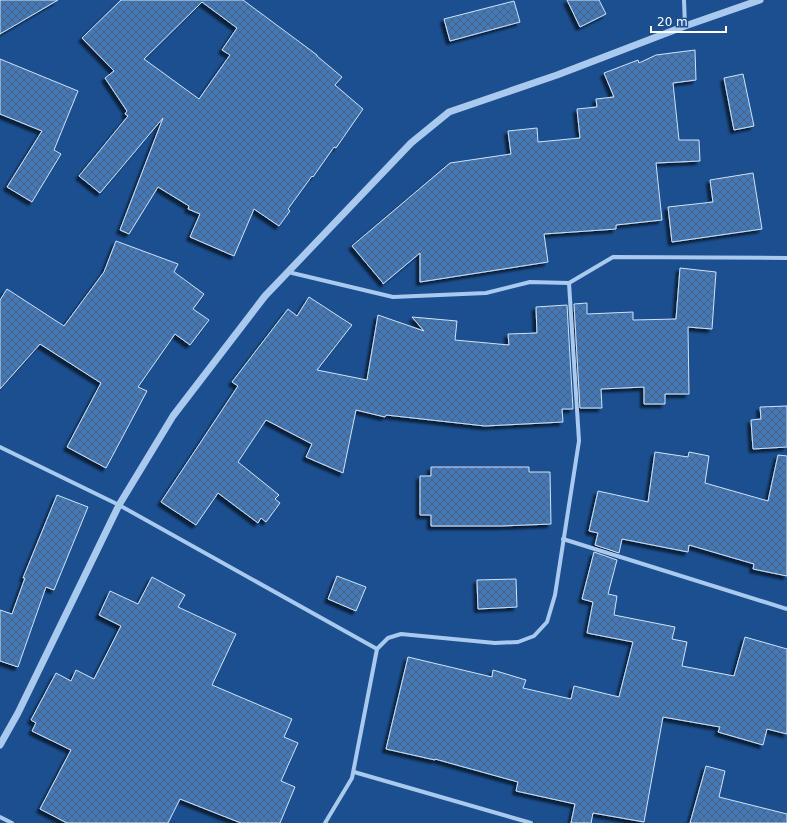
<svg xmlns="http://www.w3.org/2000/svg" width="787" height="823" font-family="'DejaVu Sans',sans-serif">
  <defs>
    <pattern id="building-cross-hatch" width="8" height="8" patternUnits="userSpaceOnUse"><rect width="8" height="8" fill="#4478b7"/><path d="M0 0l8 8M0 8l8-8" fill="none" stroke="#486282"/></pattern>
    <filter id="shadow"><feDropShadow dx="-3.5" dy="3.5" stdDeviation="1" flood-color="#0009"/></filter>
  </defs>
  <rect width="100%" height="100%" fill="#1b4f8f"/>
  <g fill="url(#building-cross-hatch)" stroke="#cfe3fa" fill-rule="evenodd" filter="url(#shadow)">
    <path d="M0,0H58L0,34Z"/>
    <path d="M121,0H243L317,55V56L342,77L335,85L363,109L336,148L334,147L313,177L312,176L288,209L290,211L279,226L254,209L234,256L190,237L200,214L188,209L189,206L158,187L129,234L120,230L163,118L100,193L79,176L128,116L125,114L127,111L105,78L114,71L82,38ZM202,2L237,28L222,50L230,55L199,99L144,59Z"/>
    <path d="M567,0H599L606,14L580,27Z"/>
    <path d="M514,1L520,22L450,41L444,19Z"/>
    <path d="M695,50L696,80L673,83L679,140H699L700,161L656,163L662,220L616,225V229L544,234L548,262L420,282V253L383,284V283L352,246L450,163L511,154L508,131L537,128L538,142L580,138L577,109L597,107L596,99L614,97L604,73L638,60L639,63L656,55Z"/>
    <path d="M0,59L78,91L54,150L61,154L32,202L7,187L42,131L0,114Z"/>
    <path d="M743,74L754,126L734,130L724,78Z"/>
    <path d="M753,173L762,229L672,242L668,207L713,202L710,180Z"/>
    <path d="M116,241L178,264L174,272L204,294L193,309L209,320L190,345L175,334L138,387L147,391L106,468L67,447L101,383L40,344L0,389V300L7,289L64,326L104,272Z"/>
    <path d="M680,268L716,272L712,329L688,327L689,394H665V404H644V387L601,389L602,408H580L574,304L587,303V314L633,312V320L676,319Z"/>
    <path d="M309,297L352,325L317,370L367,380L378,315L424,331L412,317L457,321L455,340L509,345L508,334L537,333L536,307L567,305L573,409H562L563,422L485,426L386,415L385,417L356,410L343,473L306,457L312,444L266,420L238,462L279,495L275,499L280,503L266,522L261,518L258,523L218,493L196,525L161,502L238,386L232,382L288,309L297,316Z"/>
    <path d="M787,406V447L753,449L751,420L761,419L760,407Z"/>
    <path d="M655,452L688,457L689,452L709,456L705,483L768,501L778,455L787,456V576L753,569L754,564L689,545L688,552L622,539L619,553L595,545L598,533L589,531L598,491L648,502Z"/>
    <path d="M431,467H529V472H550L551,524L501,526H431V515H420V476H431Z"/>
    <path d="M57,495L88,507L54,590L46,587L18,667L0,661V610L12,614L25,578H23Z"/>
    <path d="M594,552L617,560L608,594L617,596L614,615L675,627L672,639L687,642L682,666L734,676L745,637L787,649V734L767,729L763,745L718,732L720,727L663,717L644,822L593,813L591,823H571L575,804L516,791L518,782L435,759V760L386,749L408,657L492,677L493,670L526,680L523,688L571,699L574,686L619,697L633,642L587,633L593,602L582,599Z"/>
    <path d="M337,576L366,587L356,611L328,599Z"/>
    <path d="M152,577L185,595L178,607L236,634L212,685L292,719L284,737L298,743L281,781L295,787L280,823H241L180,799L168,823H67L40,809L71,750L32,731L36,723L31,720L56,673L71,681L76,670L94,679L121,626L99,615L110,591L138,604Z"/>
    <path d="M516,579L517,607L478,609L477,580Z"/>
    <path d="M706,766L725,771L719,797L787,814V823H690Z"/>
  </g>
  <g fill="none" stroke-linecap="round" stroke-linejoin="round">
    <g stroke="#a9c9ee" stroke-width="4">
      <path d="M684,0L685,26"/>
      <path d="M288,272L393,297L486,293L530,282L569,283L613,257L787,258"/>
      <path d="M0,447L119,505L377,649"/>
      <path d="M563,539L787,609"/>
      <path d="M354,772L531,823"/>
      <path d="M0,817L12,823"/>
      <path d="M325,823L352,778L377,649L388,638L401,634L495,643L518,642L534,636L547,622L555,595L579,441L569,283"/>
    </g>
    <path stroke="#a9c9ee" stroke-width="7" d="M0,745L18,713L119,505L173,416L265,296L411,143L449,112L557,75L685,26L760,0"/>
  </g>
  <path d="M651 26v6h75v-6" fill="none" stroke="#ffffff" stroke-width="2"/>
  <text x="657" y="26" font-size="12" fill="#ffffff" stroke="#1b4f8f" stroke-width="3" paint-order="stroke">20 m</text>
</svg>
